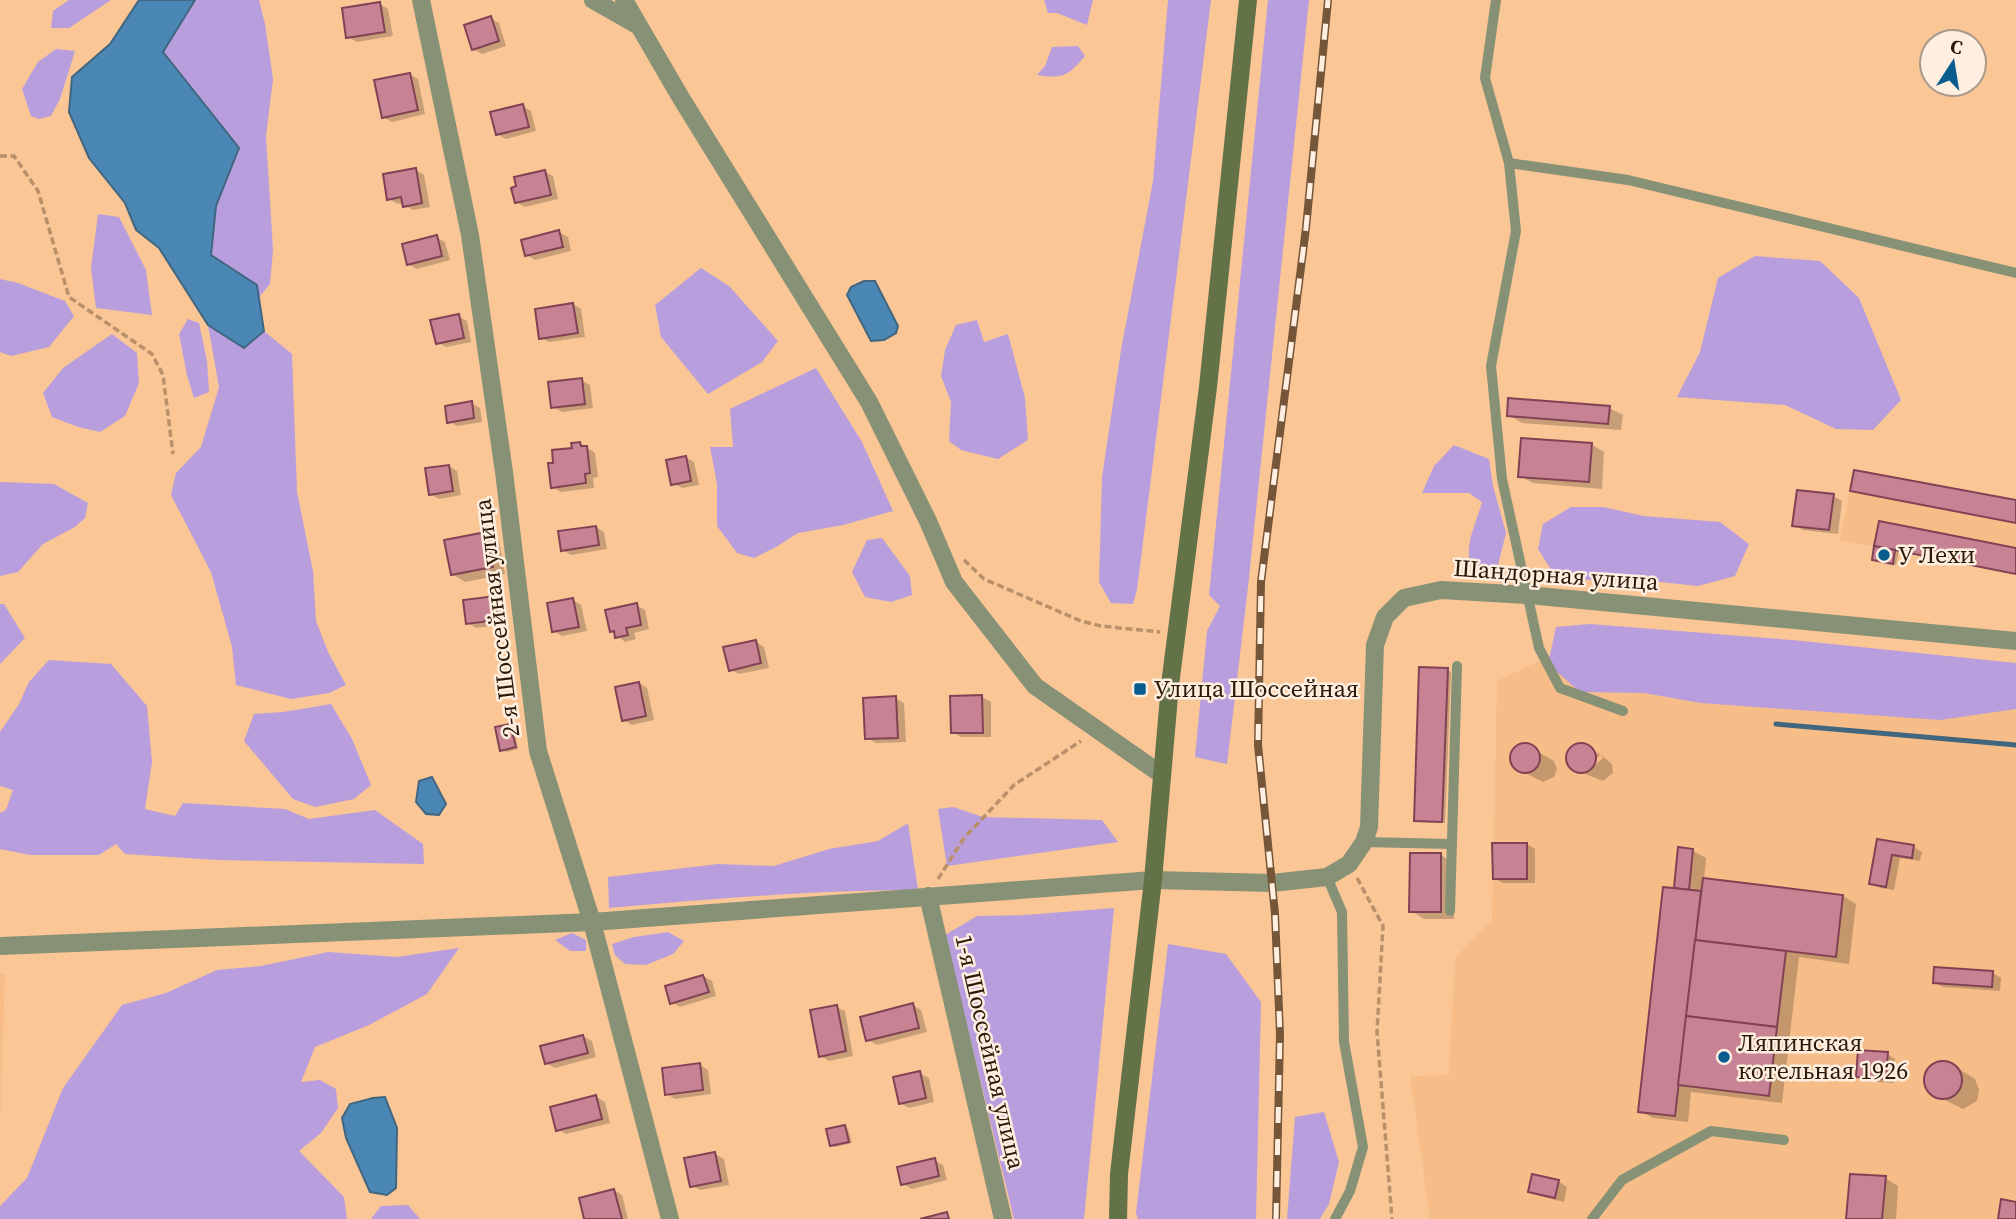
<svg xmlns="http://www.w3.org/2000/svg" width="2016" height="1219" font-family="'Source Serif 4',serif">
  <rect width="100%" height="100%" fill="#fac696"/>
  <g fill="#f7bd88">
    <path d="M1854,470L2016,500V574L1840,540Z"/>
    <path d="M1567,648L2016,688V1219H1430L1410,1076L1449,1075L1455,958L1492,920L1497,681Z"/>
    <path d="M0,974H5L0,1130Z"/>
  </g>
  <g fill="#b89edd">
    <path d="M69,0H111L69,28H51L53,11Z"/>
    <path d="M195,0H259L265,24L273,79L266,136L273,250L270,284L259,297L257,285L211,255L215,207L239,148L163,52Z"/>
    <path d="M1044,0H1093L1087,25L1057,13H1048Z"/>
    <path d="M1168,0H1211L1137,590L1133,604L1111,603L1099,582L1102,477L1121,350L1153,181Z"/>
    <path d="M1268,0H1309L1248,587L1227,764L1195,757L1207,631L1220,606L1209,595Z"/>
    <path d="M1078,46L1085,56C1068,76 1063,79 1037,75L1045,66L1052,47Z"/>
    <path d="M56,49L75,51L60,99L51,116L39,119L31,116L22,89L38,62Z"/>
    <path d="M98,214L119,217L146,270L152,315L96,308L91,268Z"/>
    <path d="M1755,256L1820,261L1859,298L1901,400L1873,430L1836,429L1785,405L1677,397L1700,352L1718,278Z"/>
    <path d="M701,268L729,286L778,341L762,362L708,394L661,337L655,305Z"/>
    <path d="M0,279L18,283L65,301L74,316L49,347L11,356L0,352Z"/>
    <path d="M188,319L199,323L207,361L209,392L194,398L187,375L179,334Z"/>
    <path d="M977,320L984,342L1008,334L1025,398L1028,440L998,459L961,450L949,441L951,402L941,376L945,350L956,325Z"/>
    <path d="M208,325L244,348L264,331L292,354L297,492L313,571L316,621L328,652L346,685L329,693L291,699L236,685L232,647L211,572L171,495L176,473L201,447L219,387Z"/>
    <path d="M112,334L137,353L139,383L125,416L100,432L78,427L52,417L43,393L63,368Z"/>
    <path d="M816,368L862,442L893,511L843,525L798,533L776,547L754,558L737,553L717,526V484L710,447H733L730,409Z"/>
    <path d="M1454,445L1489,459L1493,486L1506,533L1496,573L1477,578C1459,553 1475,528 1482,502L1469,493H1422L1434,466Z"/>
    <path d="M0,482L54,484L88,503L85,518L75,527L43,544L18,572L0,576Z"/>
    <path d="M1571,507H1603L1644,516L1720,522L1749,544L1735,576L1698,586L1641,580L1599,581L1555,576L1538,549L1543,524Z"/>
    <path d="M882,538L910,576L912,595L891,602L865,597L852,572L867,540Z"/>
    <path d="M0,604H4L25,638L0,664Z"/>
    <path d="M1590,624L1792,640L2016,663V709L1940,720L1700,703L1644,693L1580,692L1548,664L1556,627Z"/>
    <path d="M49,660L111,664L147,706L152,762L145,809L175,816L183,803L285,809L309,819L375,810L423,844L424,864L217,860L125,854L116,844L99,855H30L0,849V813L6,810L13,790L0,786V732L19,704L29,682Z"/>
    <path d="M331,704L352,739L371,785L354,799L315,807L293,799L244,741L254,714L283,712Z"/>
    <path d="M953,807L983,817L1102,820L1118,842L947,866L938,809Z"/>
    <path d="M908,823L918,890C814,890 712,899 609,908L608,877L718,864L774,866L829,849L878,841Z"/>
    <path d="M1114,908L1084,1219H1014L945,935L977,916L1025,915Z"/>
    <path d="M668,932L684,941L673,954L646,965L625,964L615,955L612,944L634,937Z"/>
    <path d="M572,933L586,940V951H570L555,940Z"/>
    <path d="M1168,944L1226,954L1261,1002L1256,1219H1138L1136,1213Z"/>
    <path d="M459,948L427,994L369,1025L315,1047L301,1082L320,1080L336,1089L338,1108L321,1133L299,1151L344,1197L347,1219H0V1206L27,1178L63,1088L122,1005L166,993L217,970L261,966L328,952L397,957Z"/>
    <path d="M1324,1112L1339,1162L1329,1204L1320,1219H1287L1295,1117Z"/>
    <path d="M408,1205L420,1219H371L381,1206Z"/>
  </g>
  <g fill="#4b87b4" stroke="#416680" stroke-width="2">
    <path d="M139,0H195L163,52L239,148L216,206L211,255L257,285L264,331L244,348L208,325L159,248L136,230L125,203L89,158L69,112L72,77L110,44Z"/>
    <path d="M864,281H875L898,326L896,333L884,340L871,341L847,295L851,287Z"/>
    <path d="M432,777L446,804L439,815L426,814L416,802L419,781Z"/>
    <path d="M385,1097L397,1128L396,1188L387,1195L370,1192L346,1138L342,1118L350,1104L373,1098Z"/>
  </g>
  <g fill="#0003">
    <path d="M380,4L388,9L393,36L357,42L348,37Z"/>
    <path d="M490,18L499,23L506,46L482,54L473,49Z"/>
    <path d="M409,74L418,79L425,114L392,122L383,117Z"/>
    <path d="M523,106L531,111L536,131L506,139L497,134Z"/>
    <path d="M416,170L424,175L430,207L413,210L404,205V203L398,204L389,199Z"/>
    <path d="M545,172L553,176L558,199L525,207L516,202Z"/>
    <path d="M559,232L568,237L571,251L535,260L527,255Z"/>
    <path d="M436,237L445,242L450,260L417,269L408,264Z"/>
    <path d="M573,304L581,309L585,337L549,342L541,338Z"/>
    <path d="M458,316L467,321L471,342L446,347L437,342Z"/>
    <path d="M581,380L590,385L593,408L562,412L553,407Z"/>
    <path d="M471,403L480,408L482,422L457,426L449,421Z"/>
    <path d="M1609,408L1623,415L1621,430L1522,423L1509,415Z"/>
    <path d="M580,443L595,453L598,477L593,478L594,488L561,492L553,487L555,464Z"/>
    <path d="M1591,444L1604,452L1602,489L1533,483L1520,476Z"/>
    <path d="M685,457L694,462L699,485L682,488L673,483Z"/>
    <path d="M449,466L457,471L461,495L439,499L430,494Z"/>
    <path d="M1833,496L1842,501L1838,534L1803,530L1794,525Z"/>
    <path d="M1881,523L2016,550V574L1899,551L1896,565L1877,561Z"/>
    <path d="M596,527L604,532L607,549L571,555L563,550Z"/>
    <path d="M485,534L499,541L505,574L465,582L452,574Z"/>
    <path d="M494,598L503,603L506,624L476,628L468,623Z"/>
    <path d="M573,600L581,605L587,631L562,636L554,631Z"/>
    <path d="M636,605L645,610L649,629L634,633L636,639L625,642L612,631Z"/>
    <path d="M756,642L764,647L769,668L739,674L730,669Z"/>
    <path d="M1447,670L1451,672L1445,823L1420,822L1416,820Z"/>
    <path d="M639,683L647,688L654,720L632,725L624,720Z"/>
    <path d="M982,697L991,702V737H961L952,732Z"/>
    <path d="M895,698L904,703L906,742L876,743L867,738Z"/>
    <path d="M510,725L514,727L518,749L506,752L502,749Z"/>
    <path d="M1584,745L1602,756L1612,764L1613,773L1603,781L1585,774L1603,758L1600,755L1584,770V774L1572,767L1568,760L1569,752L1575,746Z"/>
    <path d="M1528,746L1554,761L1557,769L1554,777L1543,782L1516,768L1512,756L1519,747Z"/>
    <path d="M1879,841L1913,847L1922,852L1920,861L1900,858L1894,890L1880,888L1871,883Z"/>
    <path d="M1527,844L1535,849V883H1503L1494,878Z"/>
    <path d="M1680,849L1693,851L1706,858L1704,880L1843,896L1856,904L1849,964L1799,957L1782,1103L1691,1092L1688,1122L1653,1118L1640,1111Z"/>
    <path d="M1441,855L1454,863V919H1424L1411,911Z"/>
    <path d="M1993,973L2001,978L2000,991L1943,987L1934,982Z"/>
    <path d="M703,976L712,981L716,996L680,1007L672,1002Z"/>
    <path d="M913,1005L921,1010L927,1032L877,1045L868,1040Z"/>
    <path d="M836,1007L845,1011L853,1056L829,1061L821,1056Z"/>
    <path d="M583,1036L592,1041L596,1057L555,1068L546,1063Z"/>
    <path d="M1887,1054L1895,1059L1894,1083L1866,1081L1858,1076Z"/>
    <path d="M1939,1063L1951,1064L1975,1079L1979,1090L1977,1101L1963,1109L1933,1094L1925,1080L1929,1069Z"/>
    <path d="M700,1065L708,1070L711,1094L675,1099L667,1094Z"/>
    <path d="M920,1073L929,1078L934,1102L909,1108L900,1103Z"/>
    <path d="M596,1097L605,1102L610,1123L566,1134L558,1129Z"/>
    <path d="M845,1127L848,1129L852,1143L835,1147L831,1145Z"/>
    <path d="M715,1154L724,1159L729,1185L700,1190L691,1185Z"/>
    <path d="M934,1160L943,1165L947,1180L912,1189L903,1184Z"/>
    <path d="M1885,1178L1898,1186L1896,1219H1848Z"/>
    <path d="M1559,1182L1567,1187L1564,1202L1539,1196L1530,1191Z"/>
    <path d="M614,1190L622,1195L628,1219H586Z"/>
  </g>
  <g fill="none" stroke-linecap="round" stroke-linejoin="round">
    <path stroke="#416680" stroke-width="5" d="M1776,724L2016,745"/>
  </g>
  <g fill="#c78394" stroke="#814354" stroke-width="2">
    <path d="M380,2L385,32L346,38L342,8Z"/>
    <path d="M491,16L499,41L472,50L464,25Z"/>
    <path d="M410,73L418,110L382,118L374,80Z"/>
    <path d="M523,104L529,127L496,135L490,112Z"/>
    <path d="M416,168L422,203L403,207L401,197L387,200L383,174Z"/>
    <path d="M545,170L551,195L515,203L511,188L516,186L514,177Z"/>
    <path d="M559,230L563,247L525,256L521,240Z"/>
    <path d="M437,235L442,256L407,265L402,244Z"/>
    <path d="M573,303L578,333L539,339L535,309Z"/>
    <path d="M459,314L464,338L436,344L430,320Z"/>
    <path d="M582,378L585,404L551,408L548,382Z"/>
    <path d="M1508,398L1610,406L1608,424L1507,416Z"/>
    <path d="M472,401L474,418L447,423L445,406Z"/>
    <path d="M1521,438L1592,443L1589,482L1518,477Z"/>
    <path d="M580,442L581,446H587L590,473L585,474L586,483L551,488L548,463H553L552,450L572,448L571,443Z"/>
    <path d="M686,456L691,481L671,485L666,460Z"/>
    <path d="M449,465L453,491L429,495L425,468Z"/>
    <path d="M1854,470L2016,500V523L1850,491Z"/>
    <path d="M1797,490L1834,494L1829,530L1792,526Z"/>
    <path d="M1879,521L2016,548V574L1874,546Z"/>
    <path d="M596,526L599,545L561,551L558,531Z"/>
    <path d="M486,532L493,567L451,575L444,540Z"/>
    <path d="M1874,546L1895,550L1893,564L1872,560Z"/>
    <path d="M495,596L498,620L466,624L463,600Z"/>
    <path d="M573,598L579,627L552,632L547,603Z"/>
    <path d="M637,603L641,625L626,628L628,635L615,638L614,631L610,632L605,610Z"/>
    <path d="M756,640L761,663L729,671L723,647Z"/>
    <path d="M1419,667L1448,668L1442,822L1414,821Z"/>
    <path d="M639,682L646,716L622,721L615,687Z"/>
    <path d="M982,695L983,733H951L950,696Z"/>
    <path d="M896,696L898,738L865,739L863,698Z"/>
    <path d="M510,724L516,747L500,751L495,727Z"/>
    <circle cx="1525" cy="758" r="15"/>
    <circle cx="1581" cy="758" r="15"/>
    <path d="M1877,839L1914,845L1912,858L1892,855L1886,887L1869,884Z"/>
    <path d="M1492,843H1527V879H1493Z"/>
    <path d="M1678,847L1693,849L1689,890L1674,888Z"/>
    <path d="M1410,853H1441V912H1409Z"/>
    <path d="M1703,878L1843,895L1836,957L1695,940Z"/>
    <path d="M1663,887L1701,891L1675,1116L1638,1112Z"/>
    <path d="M1695,940L1786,951L1777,1027L1686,1016Z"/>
    <path d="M1934,967L1993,971L1992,987L1933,983Z"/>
    <path d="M703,975L709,992L670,1004L665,986Z"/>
    <path d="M913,1003L919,1028L866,1041L860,1017Z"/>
    <path d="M837,1005L846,1051L819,1057L810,1010Z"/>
    <path d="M1686,1016L1777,1027L1769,1096L1678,1085Z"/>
    <path d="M583,1035L588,1053L545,1064L540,1046Z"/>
    <path d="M1858,1050L1888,1052L1886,1079L1856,1077Z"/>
    <circle cx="1943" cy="1080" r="19"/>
    <path d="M700,1063L703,1090L665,1095L662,1068Z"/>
    <path d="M920,1071L926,1098L899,1104L893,1077Z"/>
    <path d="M596,1095L602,1119L556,1131L550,1107Z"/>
    <path d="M845,1125L849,1142L830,1146L826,1129Z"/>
    <path d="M715,1152L721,1181L690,1187L684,1158Z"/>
    <path d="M935,1158L939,1176L901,1185L897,1167Z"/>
    <path d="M1532,1174L1559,1180L1555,1198L1528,1192Z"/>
    <path d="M1850,1174L1886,1176L1882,1219H1846Z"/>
    <path d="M614,1189L622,1219H584L579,1198Z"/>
    <path d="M2001,1199L2016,1202V1219H1998Z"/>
    <path d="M947,1212L949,1219H920Z"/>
  </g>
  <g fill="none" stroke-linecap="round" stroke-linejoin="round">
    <g stroke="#b99069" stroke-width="3.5" stroke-dasharray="7 3.5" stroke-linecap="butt">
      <path d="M0,156H14L38,191L69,297L152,354L163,375L173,454"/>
      <path d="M964,560L984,579L1081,621L1101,626L1160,632"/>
      <path d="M1357,878L1383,926L1377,1032L1392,1219"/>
      <path d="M938,879L964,838L1014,785L1081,741"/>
    </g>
    <g stroke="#879175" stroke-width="10">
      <path d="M1496,0L1485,78L1509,163L1516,231L1491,366L1502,479L1539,648L1560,688L1623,711"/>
      <path d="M1509,163L1628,180L2016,273"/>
      <path d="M1364,842L1451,844"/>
      <path d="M1327,877L1342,912L1344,1042L1363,1147L1350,1191L1335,1219"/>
      <path d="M1450,911L1457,666"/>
      <path d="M1592,1219L1622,1180L1711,1131L1784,1140"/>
    </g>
    <g stroke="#879175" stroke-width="18">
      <path d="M421,0L470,235L504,472L538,751L592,922L670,1219"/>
      <path d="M593,0L637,25"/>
      <path d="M624,0L681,98L869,402L928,521L954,582L1035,686L1162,775"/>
      <path d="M928,896L1003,1219"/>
      <path d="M0,946L592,922L1153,880"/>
    </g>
    <path stroke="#879175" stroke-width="18" d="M1153,880L1272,883L1327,877L1349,864L1364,842L1369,827L1375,645L1385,617L1404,598L1441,590L1528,595L2016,641"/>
    <path stroke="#647248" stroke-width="18" d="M1118,1219L1119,1174L1153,880L1170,685L1208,387L1248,0"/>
    <g stroke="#755639" stroke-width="8">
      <path id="rail" d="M1276,1219L1280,1034L1275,914L1258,745L1261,582L1306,228L1328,0"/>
    </g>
    <use href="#rail" stroke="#ffefe1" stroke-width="5" stroke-dasharray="16" stroke-linecap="butt"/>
  </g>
  <g fill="#085c8e" stroke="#ffefe1" stroke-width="2.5">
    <circle cx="1884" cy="555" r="7"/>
    <rect x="1133" y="682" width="14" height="14" rx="3.5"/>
    <circle cx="1724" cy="1057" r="7"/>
  </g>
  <g text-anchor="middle" stroke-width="5" stroke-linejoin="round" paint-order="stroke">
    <g font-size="24" fill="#2b1806" stroke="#ffefe1" text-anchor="start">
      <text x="1898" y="563">У Лехи</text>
      <text x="1154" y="697">Улица Шоссейная</text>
      <text x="1738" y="1051">Ляпинская<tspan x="1738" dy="28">котельная 1926</tspan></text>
    </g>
    <g font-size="24" fill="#2b1806" stroke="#ffefe1">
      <text transform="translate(1556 575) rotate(4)" y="8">Шандорная улица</text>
      <text transform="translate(497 618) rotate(-97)" y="8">2-я Шоссейная улица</text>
      <text transform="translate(990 1052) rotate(77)" y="8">1-я Шоссейная улица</text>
    </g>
  </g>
  <g transform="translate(1953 63) rotate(12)"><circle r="33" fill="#ffefe1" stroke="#aa9989" stroke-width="2"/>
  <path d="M0-5L12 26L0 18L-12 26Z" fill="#085c8e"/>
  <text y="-10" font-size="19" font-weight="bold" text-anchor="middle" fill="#2b1806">С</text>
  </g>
</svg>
